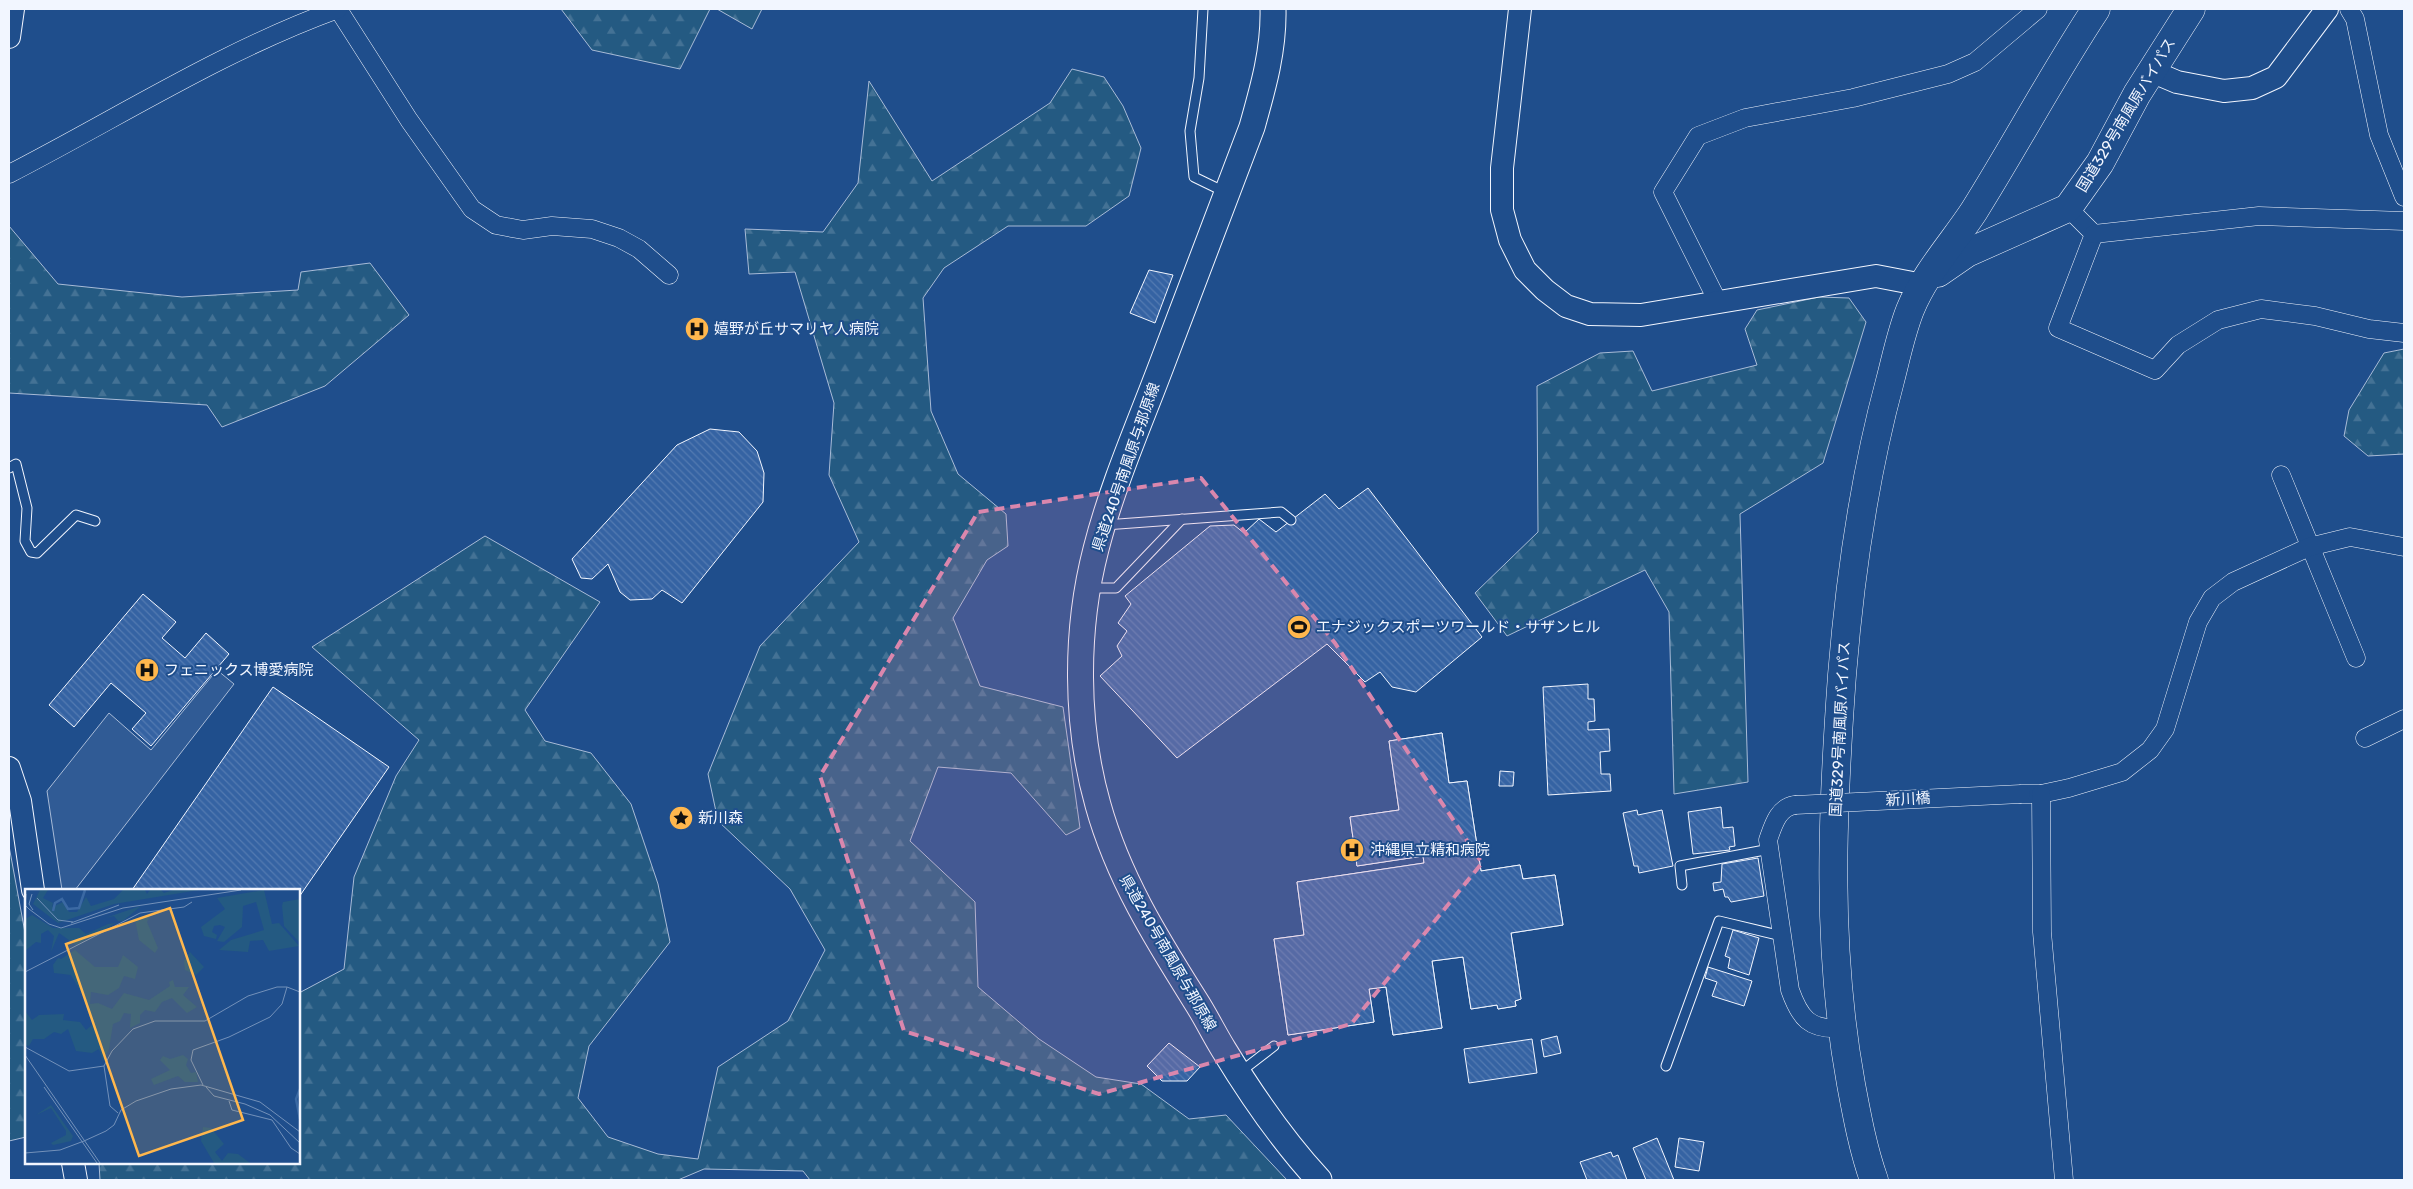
<svg xmlns="http://www.w3.org/2000/svg" width="2413" height="1189" font-family="Rubik,'Noto Sans JP',sans-serif">
  <defs>
    <pattern id="forest-firs" width="22" height="20" patternUnits="userSpaceOnUse" patternTransform="scale(1.25)"><rect width="22" height="20" fill="#245a82"/><path d="M5 1l3.5 6h-7zM16 11l3.5 6h-7z" fill="#447295"/></pattern>
    <pattern id="building-back-hatch" width="6" height="6" patternUnits="userSpaceOnUse" patternTransform="scale(1.25)"><rect width="6" height="6" fill="#3563a3"/><path d="M-1 5l2 2M0 0l6 6M5-1l2 2" fill="none" stroke="#537ab1"/></pattern>
  </defs>
  <rect width="100%" height="100%" fill="#1f4e8c"/>
  <g fill="url(#forest-firs)" stroke="#a8bbd7">
    <path d="M561,9H710L680,69L592,50Z"/>
    <path d="M717,9H762L752,29Z"/>
    <path d="M1072,69L1104,77L1123,106L1141,148L1129,196L1086,226H1008L944,268L923,298L931,411L958,474L1006,514L1008,546L987,560L953,618L980,686L1063,707L1080,828L1066,835L1011,773L938,767L910,841L975,902L978,987L1039,1039L1096,1077L1141,1084L1189,1119L1226,1115L1287,1180H810L803,1171L704,1169L678,1180H100L99,1163H299V993L344,969L354,877L396,776L419,740L312,647L485,536L600,602L525,710L545,741L591,753L631,804L658,884L670,942L589,1046L578,1098L608,1137L658,1154L698,1159L718,1067L788,1021L825,950L790,889L718,821L708,774L760,646L859,542L829,475L834,403L795,272L749,274L745,229L823,232L858,183L869,81L932,181L1050,103Z"/>
    <path d="M9,226L58,284L182,297L298,290L301,272L370,263L409,315L325,386L222,427L207,405L9,393Z"/>
    <path d="M1819,297L1849,298L1866,322L1823,463L1740,514L1748,782L1674,794L1669,612L1645,570L1507,636L1475,593L1538,532L1537,386L1600,353L1633,351L1652,391L1757,365L1745,329L1757,310Z"/>
    <path d="M2404,349V454L2368,456L2344,436L2349,410L2384,353Z"/>
    <path d="M9,846L26,938V1137L9,1141Z"/>
  </g>
  <path fill="#305b95" stroke="#a8bbd7" d="M217,670L234,684L75,890H62L47,791L109,713L151,750Z"/>
  <g fill="url(#building-back-hatch)" stroke="#f2f6ff" fill-rule="evenodd">
    <path d="M1149,270L1173,275L1155,323L1130,313Z"/>
    <path d="M710,429L739,432L757,451L764,473L763,502L682,603L662,590L652,599L630,600L620,592L608,564L592,579L581,578L572,559L677,445Z"/>
    <path d="M1368,488L1482,637L1416,692L1392,687L1380,672L1365,682L1327,644L1177,758L1100,676L1122,656L1117,646L1127,631L1118,623L1131,604L1125,596L1210,526L1234,525L1244,533L1259,519L1276,532L1325,494L1339,509Z"/>
    <path d="M143,594L176,622L162,638L185,658L206,633L229,654L151,746L132,729L146,713L111,683L74,727L49,705Z"/>
    <path d="M1588,684V699H1594L1595,721L1588,722V730L1609,729L1610,751L1600,752L1601,774H1610L1611,791L1548,795L1543,687Z"/>
    <path d="M273,687L389,767L299,897V890H132Z"/>
    <path d="M1442,733L1449,783L1467,781L1481,871L1520,865L1523,879L1555,875L1563,925L1511,933L1521,999L1515,1001L1516,1006L1498,1009L1497,1005L1471,1009L1463,957L1432,961L1442,1028L1393,1035L1386,987L1369,989L1374,1022L1288,1035L1274,939L1304,935L1297,882L1424,863L1423,856L1357,866L1350,817L1399,810L1389,741ZM1422,892L1425,916L1388,922L1384,900L1397,898L1400,913L1411,912L1408,895Z"/>
    <path d="M1442,733L1449,783L1467,781L1481,871L1520,865L1523,879L1555,875L1563,925L1511,933L1521,999L1515,1001L1516,1006L1498,1009L1497,1005L1471,1009L1463,957L1432,961L1442,1028L1393,1035L1386,987L1369,989L1374,1022L1288,1035L1274,939L1304,935L1297,882L1424,863L1423,856L1357,866L1350,817L1399,810L1389,741Z"/>
    <path d="M1500,771L1514,772L1513,786H1499Z"/>
    <path d="M1721,807L1723,828L1733,827L1735,846L1729,847L1730,850L1693,854L1688,812Z"/>
    <path d="M1637,810L1638,815L1662,810L1673,866L1639,873L1638,866H1634L1623,813Z"/>
    <path d="M1758,858L1764,896L1731,902L1728,897H1725L1723,889L1714,891L1713,883L1721,882L1722,864Z"/>
    <path d="M1733,930L1759,938L1749,975L1728,968L1730,958L1725,956Z"/>
    <path d="M1708,967L1752,981L1744,1006L1712,996L1717,982L1705,978Z"/>
    <path d="M1557,1036L1561,1053L1544,1057L1541,1040Z"/>
    <path d="M1532,1039L1537,1073L1469,1083L1464,1049Z"/>
    <path d="M1169,1043L1200,1067L1187,1081H1162L1147,1066Z"/>
    <path d="M1657,1138L1674,1180H1646L1633,1148Z"/>
    <path d="M1679,1138L1704,1142L1699,1171L1675,1167Z"/>
    <path d="M1611,1152L1613,1157L1618,1155L1627,1180H1587L1580,1162Z"/>
  </g>
  <g fill="none" stroke-linecap="round" stroke-linejoin="round">
    <g stroke="#f2f6ff" stroke-width="11">
      <g id="service">
        <path d="M1203,9L1199,78L1190,131L1194,177L1225,192"/>
        <path d="M9,468L16,464L27,508L25,541L31,552L37,553L76,515L95,521"/>
        <path d="M1105,525L1281,512L1291,520"/>
        <path d="M1089,588H1116L1182,519"/>
        <path d="M1682,885L1680,866L1770,849"/>
        <path d="M1666,1066L1719,921L1782,936"/>
        <path d="M1239,1073L1274,1046"/>
      </g>
    </g>
    <g stroke="#f2f6ff" stroke-width="19">
      <g id="minor">
        <path d="M338,9L409,120L472,209L496,225L523,230L552,226L592,229L619,238L639,249L669,275"/>
        <path d="M2349,9L2355,19L2379,135L2404,197"/>
        <path d="M9,174C118,118 222,51 338,9"/>
        <path d="M2068,208L2094,234L2058,328L2155,370L2178,345L2218,320L2261,309L2315,316L2369,329L2404,333"/>
        <path d="M2094,234L2259,216L2404,221"/>
        <path d="M1718,302L1663,192L1698,136L1745,118L1853,98L1948,74L1975,62L2038,9"/>
        <path d="M2281,475L2356,658"/>
        <path d="M2365,738L2404,719"/>
        <path d="M2021,794H2041L2069,788L2122,772L2150,750L2165,729L2198,622L2212,598L2233,582L2309,547L2350,537L2404,547"/>
        <path d="M2041,794L2042,932L2064,1180"/>
        <path d="M1795,805C1778,807 1773,826 1768,840L1790,990C1800,1018 1809,1030 1841,1028"/>
      </g>
    </g>
    <g stroke="#f2f6ff" stroke-width="24">
      <g id="tertiary">
        <path d="M1520,9L1502,168V210L1510,240L1525,270L1545,290L1566,306L1590,314L1641,315L1876,276L1923,285"/>
        <path d="M9,37L13,9"/>
        <path d="M2151,71L2177,82L2224,91L2252,88L2276,77L2327,9"/>
        <path d="M9,768L20,801L33,890"/>
        <path d="M73,1163L76,1180"/>
      </g>
    </g>
    <g stroke="#f2f6ff" stroke-width="27">
      <path id="secondary" d="M1273,9C1274,50 1263,88 1252,127C1222,206 1192,285 1162,364C1139,425 1112,486 1096,549C1075,630 1075,724 1098,805C1118,877 1156,938 1195,1000C1206,1017 1214,1034 1224,1050C1252,1096 1283,1141 1319,1180"/>
    </g>
    <g stroke="#f2f6ff" stroke-width="29">
      <g id="trunk">
        <path d="M1938,273L1967,253L2068,208L2100,163L2137,94L2191,9"/>
        <path d="M1874,1180C1863,1149 1857,1116 1851,1084C1826,947 1832,813 1842,675C1850,576 1864,477 1890,381C1896,358 1901,333 1910,310C1925,273 1953,243 1974,211C2016,144 2053,74 2096,9"/>
      </g>
    </g>
    <use href="#service" stroke="#1f4e8c" stroke-width="9"/>
    <use href="#minor" stroke="#1f4e8c" stroke-width="18"/>
    <use href="#tertiary" stroke="#1f4e8c" stroke-width="22"/>
    <use href="#secondary" stroke="#1f4e8c" stroke-width="25"/>
    <use href="#trunk" stroke="#1f4e8c" stroke-width="28"/>
    <g stroke="#f2f6ff" stroke-width="19" stroke-linecap="butt">
      <path id="minor-bridge" d="M1795,805L2021,794"/>
    </g>
    <use href="#minor-bridge" stroke="#1f4e8c" stroke-width="18"/>
  </g>
  <path fill="#da87ad" fill-opacity="0.2" stroke="#da87ad" stroke-width="4" stroke-dasharray="10 6" stroke-linejoin="round" d="M1201,478L1335,643L1482,863L1351,1024L1099,1094L904,1031L820,776L978,512Z"/>
  <defs>
    <g id="hospital-disc" transform="scale(1.25)"><circle r="9.5" fill="#ffb74d" stroke="#1f4e8c"/><path d="M-5-5h3v3.5h4V-5h3V5h-3V1.5h-4V5h-3Z" fill="#111"/></g>
    <g id="stadium-disc" transform="scale(1.25)"><circle r="9.5" fill="#ffb74d" stroke="#1f4e8c"/><path d="M0-5a6.5 5 0 1 0 0 10a6.5 5 0 1 0 0-10ZM-3.5-1.8h7v3.6h-7Z" fill="#111"/></g>
    <g id="sight-disc" transform="scale(1.25)"><circle r="9.5" fill="#ffb74d" stroke="#1f4e8c"/><path d="M0-6L1.8-2.2L6-1.7L2.9 1.2L3.7 5.4L0 3.3L-3.7 5.4L-2.9 1.2L-6-1.7L-1.8-2.2Z" fill="#111"/></g>
  </defs>
  <g fill-rule="evenodd">
    <use href="#hospital-disc" x="697" y="329"/>
    <use href="#stadium-disc" x="1299" y="627"/>
    <use href="#hospital-disc" x="147" y="670"/>
    <use href="#sight-disc" x="681" y="818"/>
    <use href="#hospital-disc" x="1352" y="850"/>
  </g>
  <g text-anchor="middle" stroke-width="4" stroke-linejoin="round" paint-order="stroke">
    <g font-size="15" fill="#f2f6ff" stroke="#1f4e8c">
      <text transform="translate(2126 115) rotate(-59)" y="5">国道329号南風原バイパス</text>
      <text transform="translate(1126 467) rotate(-71)" y="5">県道240号南風原与那原線</text>
      <text transform="translate(1840 729) rotate(-87)" y="5">国道329号南風原バイパス</text>
      <text transform="translate(1908 799) rotate(-3)" y="5">新川橋</text>
      <text transform="translate(1168 953) rotate(60)" y="5">県道240号南風原与那原線</text>
    </g>
    <g font-size="15" fill="#f2f6ff" stroke="#1f4e8c" text-anchor="start">
      <text x="714" y="334">嬉野が丘サマリヤ人病院</text>
      <text x="1316" y="632">エナジックスポーツワールド・サザンヒル</text>
      <text x="164" y="675">フェニックス博愛病院</text>
      <text x="698" y="823">新川森</text>
      <text x="1370" y="855">沖縄県立精和病院</text>
    </g>
  </g>
  <g transform="translate(25 889)">
    <rect width="275" height="275" fill="#1f4e8c"/>
    <path d="M275,10V54L259,37L257,17L258,13ZM26,216L48,247L46,252L28,256L26,254L41,246V242L26,219L11,226Z" fill="#245a82"/>
    <path d="M15,1H23L18,9L28,14L27,18L38,13L44,23H52L61,8L66,17L89,10L98,1H120L122,5L125,1H136L139,4L148,1H174L89,15L33,34L8,15ZM239,1L247,35L254,34L274,57L244,62L238,51L225,52L223,63L194,61L206,51L239,41L231,13L218,17L217,38L199,53L192,52L200,38L195,36L189,37L187,43L192,46L191,50L179,47L176,38L200,20L192,9ZM116,17L98,32H93L89,27L80,29ZM126,25L122,33L133,59L130,64L114,51L110,30ZM7,26L28,39H54L61,45L83,35L91,34L51,56L34,44L26,63L29,47L23,41L16,45V54L11,53L0,62V30ZM50,61L70,78H93L98,66L113,78L110,90L99,87L94,99L83,106L66,103L65,115L73,114L87,120L99,104L124,111L145,97L144,93L148,91L150,98H164L158,106L172,118L162,124L147,109L137,113L130,123L120,121L115,126V134L105,139L106,125L99,124L95,132L88,135L84,160L78,172L74,160L67,164L51,162L43,140L36,145L29,143L19,150H8L4,157L0,156V122L7,131L14,126L39,125L38,131L55,133L61,141L67,136L64,116L46,86L29,84L28,76L33,69L36,70ZM165,63L179,78L171,86L160,81L159,72ZM158,166L163,170L161,176L166,184L171,183L173,193H160L153,187L129,196L126,190L145,181L135,171L138,167L145,170ZM178,238L186,239L199,255L190,263L197,272L203,264L213,265L225,274H189L176,252Z" fill="#245a82"/>
    <path fill="none" stroke="#3b69a3" stroke-width="2.5" d="M28,22L30,14L37,10L43,20L54,19L60,1M275,200L271,210L275,230"/>
    <path fill="none" stroke="#7391ba" stroke-width="1" d="M1,5L0,16L4,20L24,35L36,39L98,19L216,1M7,5L4,15L8,21M12,9L33,31L48,33M46,34L94,16M0,83L115,24L159,18L167,13M0,158L44,182L79,177M0,166L75,274M178,196L166,171L168,161L204,148L245,128L257,115L262,98M19,198L72,274M181,198L189,207L220,215L245,226L275,254M204,212L207,221L247,231L266,259L275,265M93,224L85,217L79,177L87,162L108,140L130,132H180L223,107L252,98H262L275,103M81,242L89,236L96,221L111,212L146,200L176,196L235,213L275,243M59,252L81,242M0,264L35,261L59,252"/>
    <path fill="#ffb74d" fill-opacity="0.15" stroke="#ffb74d" stroke-width="2.5" d="M145,19L218,231L114,267L41,55Z"/>
    <rect width="275" height="275" fill="none" stroke="#f2f6ff" stroke-width="2.5"/>
  </g>
  <rect width="2413" height="1189" fill="none" stroke="#f2f6ff" stroke-width="20"/>
</svg>
